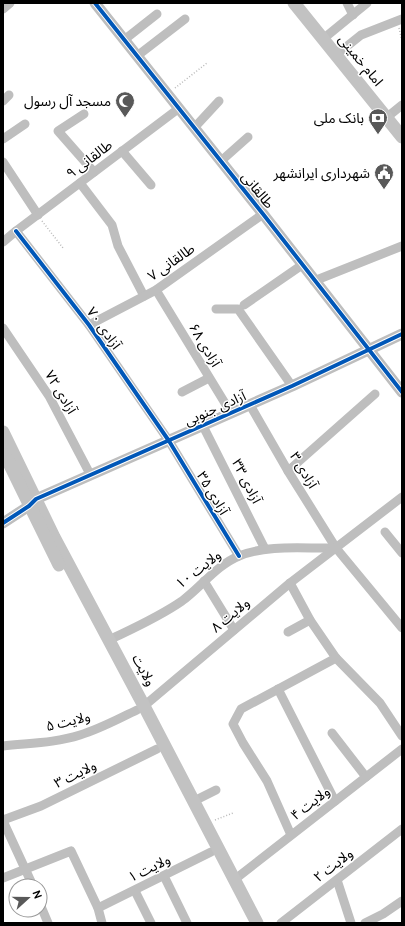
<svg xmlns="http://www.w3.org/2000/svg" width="405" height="926" font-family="Cabin,'Noto Sans Arabic',sans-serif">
  <rect width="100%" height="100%" fill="#fff"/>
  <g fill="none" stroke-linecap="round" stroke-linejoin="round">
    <g stroke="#b9b9b9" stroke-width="1.5" stroke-dasharray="1 2" stroke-linecap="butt">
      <path d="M399,28L402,41"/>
      <path d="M175,88L207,63"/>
      <path d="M42,221L63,248"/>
      <path d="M215,820L233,813"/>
    </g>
    <g stroke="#bebebe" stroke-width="9">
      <path d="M347,3L353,15"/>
      <path d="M3,9L10,3"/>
      <path d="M323,39L367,3"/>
      <path d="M124,40L157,14"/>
      <path d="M336,55L361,35L402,19"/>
      <path d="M137,56L185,19"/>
      <path d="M3,101L9,95"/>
      <path d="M84,114L58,131L94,172"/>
      <path d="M386,118L402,105"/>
      <path d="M194,128L219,101"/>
      <path d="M3,139L25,124"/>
      <path d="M122,151L151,185"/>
      <path d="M221,161L248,137"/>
      <path d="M3,162L38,215"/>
      <path d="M80,183L112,225L118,246L144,296"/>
      <path d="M16,231L89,325L169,441L239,556"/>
      <path d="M3,242L16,231L178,109"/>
      <path d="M314,281L402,246"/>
      <path d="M156,290L231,413"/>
      <path d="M244,305L302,265"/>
      <path d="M216,309H238L292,386"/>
      <path d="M89,325L156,290L263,214"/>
      <path d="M3,328L49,396L90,474"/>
      <path d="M182,392L209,378"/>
      <path d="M250,405L288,471L336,548L402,628"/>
      <path d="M203,426L265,549"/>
      <path d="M288,471L375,394"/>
      <path d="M385,532L402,553"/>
      <path d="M204,581L234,630"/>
      <path d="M290,583L310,620L336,658L380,703L402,736"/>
      <path d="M288,632L310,620"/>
      <path d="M109,640C134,628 159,617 182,601C201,587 217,565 239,556C269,544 305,549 336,548"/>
      <path d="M278,689L335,801"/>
      <path d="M144,706L290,583L402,497"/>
      <path d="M332,733L366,777"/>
      <path d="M3,746C29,743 55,743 80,735C100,729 118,719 137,710"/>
      <path d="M194,801L216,790"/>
      <path d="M3,820L41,806L157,749"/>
      <path d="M3,821L33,886"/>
      <path d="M291,835L267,781L243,743L233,724L241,709L336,658"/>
      <path d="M164,876L187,923"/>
      <path d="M3,878L71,851L98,908L102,923"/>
      <path d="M234,880L402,749"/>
      <path d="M337,880L351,923"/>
      <path d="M135,891L151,923"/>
      <path d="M40,904L48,923"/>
      <path d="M98,908L211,852"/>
      <path d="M281,923L402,829"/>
      <path d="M365,923L383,914L402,901"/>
    </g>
    <g stroke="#bebebe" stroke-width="11">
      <path d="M95,3L263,214L402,392"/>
      <path d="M3,523L29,506L36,499L292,386L402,334"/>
    </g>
    <g stroke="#c2c2c2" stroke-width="13">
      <path d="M294,3L402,137"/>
      <path d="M3,432L54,537L144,706L257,923"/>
      <path d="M5,455L59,565"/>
    </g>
    <g stroke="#fff" stroke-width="6">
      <g id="cycleway">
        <path d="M95,3L263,214L402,392"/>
        <path d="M16,231L89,325L169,441L239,556"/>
        <path d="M3,523L29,506L36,499L292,386L402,334"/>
      </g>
    </g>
    <use href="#cycleway" stroke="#0057b8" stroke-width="4"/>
  </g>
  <defs>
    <g id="mosque-pin" transform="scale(1)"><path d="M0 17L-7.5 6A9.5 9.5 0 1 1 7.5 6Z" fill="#595959" stroke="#fff"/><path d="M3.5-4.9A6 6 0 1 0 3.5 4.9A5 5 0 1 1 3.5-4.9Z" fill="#fff"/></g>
    <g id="bank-pin" transform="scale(1)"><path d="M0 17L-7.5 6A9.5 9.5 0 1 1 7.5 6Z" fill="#595959" stroke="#fff"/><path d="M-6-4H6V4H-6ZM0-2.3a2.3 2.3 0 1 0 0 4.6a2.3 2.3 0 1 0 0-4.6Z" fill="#fff"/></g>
    <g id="civic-pin" transform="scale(1)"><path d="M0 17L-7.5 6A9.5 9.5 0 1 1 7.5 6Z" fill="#595959" stroke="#fff"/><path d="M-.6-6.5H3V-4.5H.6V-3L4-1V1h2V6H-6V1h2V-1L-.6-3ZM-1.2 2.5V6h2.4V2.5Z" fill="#fff"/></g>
  </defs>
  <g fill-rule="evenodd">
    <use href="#mosque-pin" x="125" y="101"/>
    <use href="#bank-pin" x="378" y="118"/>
    <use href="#civic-pin" x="384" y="173"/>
  </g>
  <g text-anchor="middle" stroke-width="3" stroke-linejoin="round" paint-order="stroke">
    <g font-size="14" fill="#000" stroke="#fff">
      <text transform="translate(361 60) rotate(51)" y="5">امام خمینی</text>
      <text transform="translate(89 159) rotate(-37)" y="5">طالقانی ۹</text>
      <text transform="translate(258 190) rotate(51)" y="5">طالقانی</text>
      <text transform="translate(171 262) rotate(-35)" y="5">طالقانی ۷</text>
      <text transform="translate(104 328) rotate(54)" y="5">آزادی ۷۰</text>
      <text transform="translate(205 345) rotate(59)" y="5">آزادی ۶۸</text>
      <text transform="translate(61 392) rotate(59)" y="5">آزادی ۷۲</text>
      <text transform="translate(215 408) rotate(-24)" y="5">آزادی جنوبی</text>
      <text transform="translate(304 470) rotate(59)" y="5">آزادی ۳</text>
      <text transform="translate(247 481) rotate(63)" y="5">آزادی ۳۳</text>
      <text transform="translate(213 493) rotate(59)" y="5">آزادی ۳۵</text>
      <text transform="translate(198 569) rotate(-38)" y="5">ولایت ۱۰</text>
      <text transform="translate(230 615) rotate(-40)" y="5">ولایت ۸</text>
      <text transform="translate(144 670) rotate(62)" y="5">ولایت</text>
      <text transform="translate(68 721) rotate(-14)" y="5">ولایت ۵</text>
      <text transform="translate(75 774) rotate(-26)" y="5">ولایت ۳</text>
      <text transform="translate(310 803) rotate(-38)" y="5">ولایت ۴</text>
      <text transform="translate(333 865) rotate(-38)" y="5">ولایت ۲</text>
      <text transform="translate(149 868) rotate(-26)" y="5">ولایت ۱</text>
    </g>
    <g font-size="14" fill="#000" stroke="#fff" text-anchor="end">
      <text x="111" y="106">مسجد آل رسول</text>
      <text x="364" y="123">بانک ملی</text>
      <text x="370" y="178">شهرداری ایرانشهر</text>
    </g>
  </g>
  <rect width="405" height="926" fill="none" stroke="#000000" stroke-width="8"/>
  <g transform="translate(28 898) rotate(69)"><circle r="19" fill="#ffffff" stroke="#999999"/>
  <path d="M0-3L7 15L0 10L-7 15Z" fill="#595959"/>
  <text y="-6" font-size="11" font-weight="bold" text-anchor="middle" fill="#000000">N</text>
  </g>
</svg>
